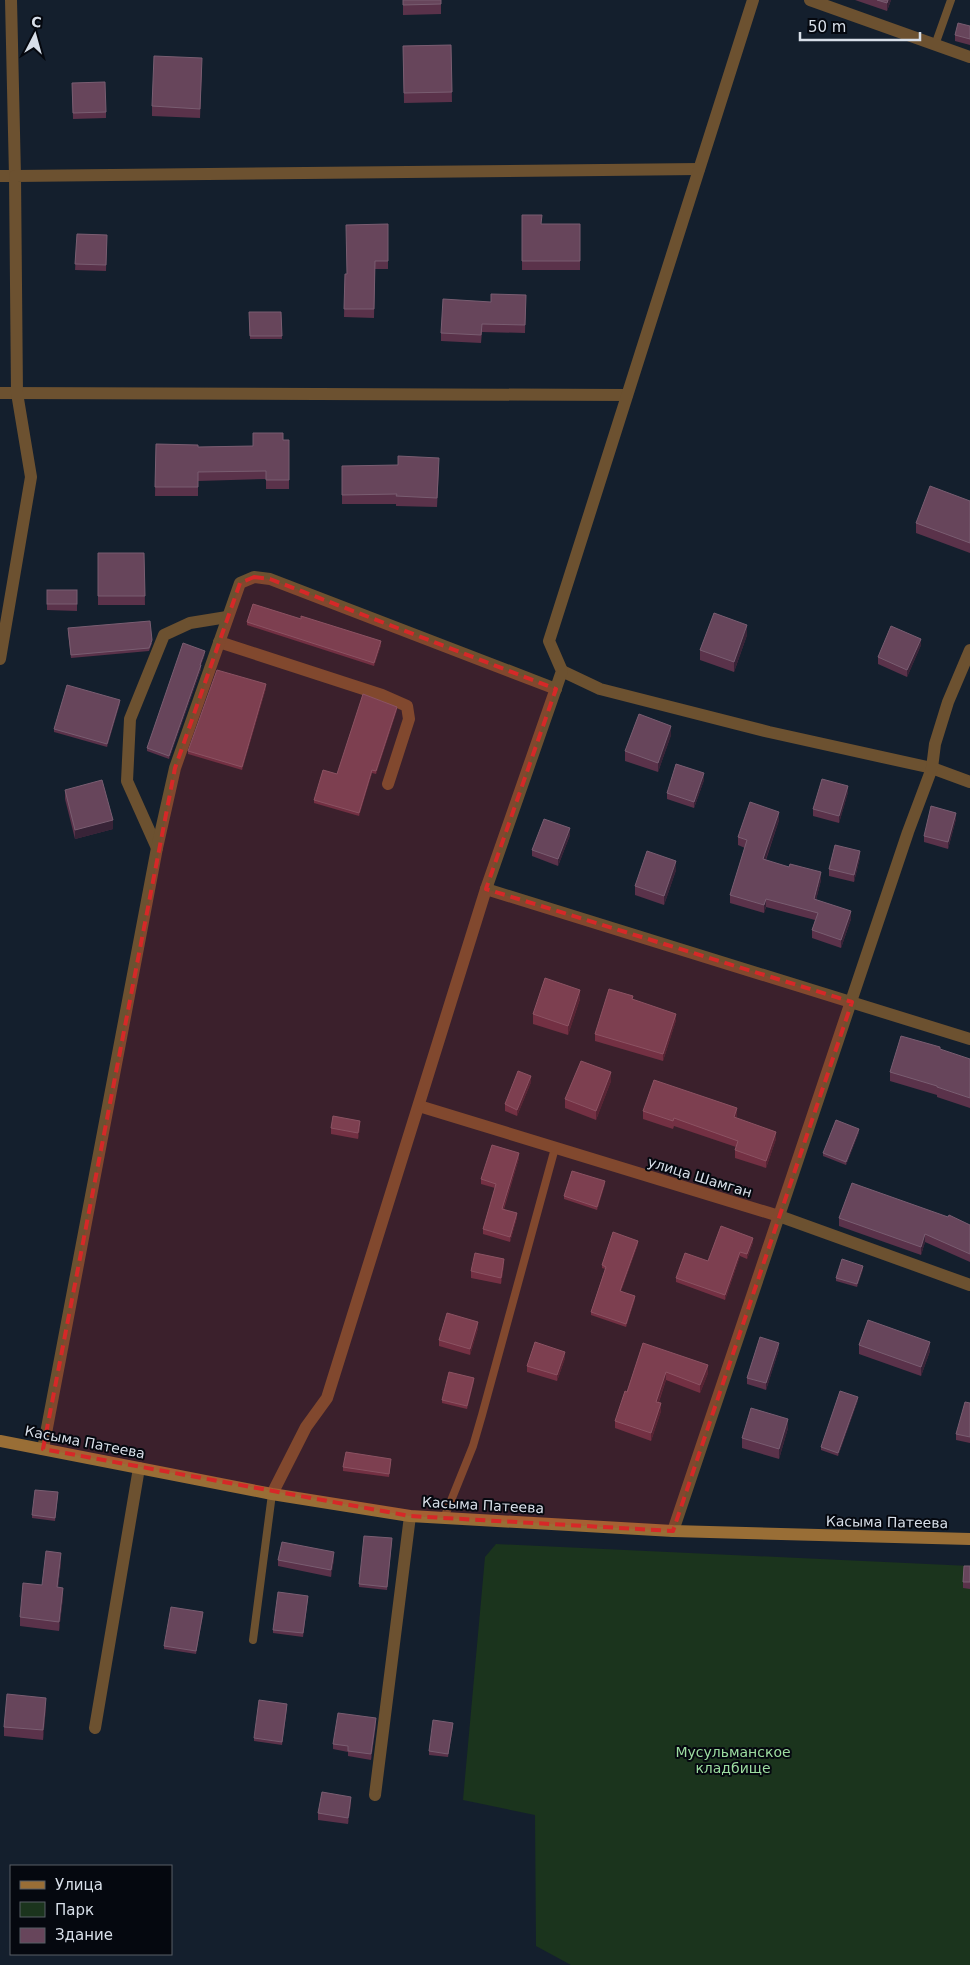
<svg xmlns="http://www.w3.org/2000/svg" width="970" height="1965" font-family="'DejaVu Sans',sans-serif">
  <rect width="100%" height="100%" fill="#141f2d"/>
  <path fill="#1b341d" d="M496,1544L970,1566V1965H571L536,1946L535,1815L463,1800L485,1557Z"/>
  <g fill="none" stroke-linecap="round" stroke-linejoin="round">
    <g stroke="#6c5130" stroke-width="8">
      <path d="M935,45L951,0"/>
      <path d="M444,1518L473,1446L482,1415L555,1148"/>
      <path d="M253,1640L272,1494"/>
    </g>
    <g stroke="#6c5130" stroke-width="12">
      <path d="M810,0L970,57"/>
      <path d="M0,176H15L11,0"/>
      <path d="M0,393L627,395"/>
      <path d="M219,642L382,695L407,706L409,719L388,784"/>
      <path d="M0,659L31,477L17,393L15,176L699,169"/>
      <path d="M562,671L600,689L769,732L932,768L970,782"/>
      <path d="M157,848L127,781L130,719L164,635L190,623L227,617"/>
      <path d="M486,889L970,1039"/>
      <path d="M419,1106L779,1216L970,1285"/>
      <path d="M43,1449L157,848L175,768L240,583L254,577L270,579L556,689"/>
      <path d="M272,1494L306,1427L327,1398L486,889L562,671L549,641L753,0"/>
      <path d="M673,1531L908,832L932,768L935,744L948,702L970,650"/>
      <path d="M95,1728L139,1468"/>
      <path d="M375,1795L410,1516"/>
    </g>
    <path stroke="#996e36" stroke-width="12" d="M0,1441L272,1494L410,1516L673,1531L970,1539"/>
  </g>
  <g fill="#5a324a">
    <path d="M403,0H441V14L403,15Z"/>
    <path d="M855,0H891L887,11Z"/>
    <path d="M970,26V45L955,41V35Z"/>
    <path d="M451,45L452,102L404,103L403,46Z"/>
    <path d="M202,67L200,118L152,116V106Z"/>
    <path d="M72,83L106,112V118L73,119Z"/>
    <path d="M522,215L541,224H580V270H522Z"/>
    <path d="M388,224V269H375L374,318L344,317L345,274H347Z"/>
    <path d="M77,234L107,235L106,271L75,270Z"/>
    <path d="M526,295L525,333L482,332L481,343L441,341V333L491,302Z"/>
    <path d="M249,312H281L282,339H250Z"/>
    <path d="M283,440H289V489H266V479L198,481V496H155L156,444L198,447L253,446Z"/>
    <path d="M342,466L439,467L437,507L396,506V504H342Z"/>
    <path d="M970,501V553L916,533V523Z"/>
    <path d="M98,553H144L145,605H98Z"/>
    <path d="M47,590H77V611L47,610Z"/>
    <path d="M247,622L381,645L374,666L247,625Z"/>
    <path d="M68,632L152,643L149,651L71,658Z"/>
    <path d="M747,635L734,672L700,660V650Z"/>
    <path d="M921,645L907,677L878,664V657Z"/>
    <path d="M205,654L201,665V669L169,759L147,751V748Z"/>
    <path d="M266,688L242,770L188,754V751Z"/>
    <path d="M120,703L107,747L54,732V729Z"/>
    <path d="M397,710L376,774L372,773L359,816L314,803V800L337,774Z"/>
    <path d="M671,735L658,772L625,761V751Z"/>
    <path d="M704,780L694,808L667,799V793Z"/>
    <path d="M65,790L113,829L75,839L65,799Z"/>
    <path d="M848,792L839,823L813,816V809Z"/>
    <path d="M956,819L948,849L924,842V836Z"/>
    <path d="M779,820L766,860L821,880L816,900L851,919L841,948L812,938V930L815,920L766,907L764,913L730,903V895L745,848L738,845V837Z"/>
    <path d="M570,835L558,866L532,856V850Z"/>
    <path d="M860,857L854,882L829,876V869Z"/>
    <path d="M676,870L664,905L635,895V886Z"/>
    <path d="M580,999L568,1035L533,1024V1014Z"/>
    <path d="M633,1000L676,1020L663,1061L595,1041V1034Z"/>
    <path d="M970,1059V1108L937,1097V1095L890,1081V1072Z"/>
    <path d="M611,1081L596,1120L565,1108V1099Z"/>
    <path d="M531,1082L517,1116L505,1111V1104Z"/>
    <path d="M643,1111L737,1115L736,1118L776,1139L766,1168L735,1158V1150L736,1147L674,1126L673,1129L643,1119Z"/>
    <path d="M331,1128H360L358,1139L331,1134Z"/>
    <path d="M859,1132L846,1165L823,1156V1153Z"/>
    <path d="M519,1158L504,1209L517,1217L510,1242L483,1234V1229L495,1188L481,1184V1179Z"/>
    <path d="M605,1184L597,1210L564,1199V1196Z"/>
    <path d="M839,1218L970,1225V1262L925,1242L921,1255L839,1226Z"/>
    <path d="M753,1242L747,1259L740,1256L725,1300L676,1282V1278L708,1261Z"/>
    <path d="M638,1244L621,1291L635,1299L626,1327L591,1315V1312L605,1269L602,1268V1265Z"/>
    <path d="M504,1265L501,1284L471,1278V1271Z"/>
    <path d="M863,1269L857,1287L836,1281V1278Z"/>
    <path d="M478,1328L470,1355L439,1346V1340Z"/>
    <path d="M643,1343L708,1373L700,1393L666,1380L659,1402L661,1411L651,1441L615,1428V1421L627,1392Z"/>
    <path d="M859,1345L930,1351L921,1376L859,1354Z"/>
    <path d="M779,1349L766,1390L747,1384V1378Z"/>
    <path d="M565,1358L557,1381L527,1372V1366Z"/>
    <path d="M474,1381L467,1409L442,1403V1400Z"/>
    <path d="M858,1400L838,1456L821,1450V1447Z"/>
    <path d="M970,1403V1443L956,1440V1434Z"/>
    <path d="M788,1428L779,1459L742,1448V1438Z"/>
    <path d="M391,1462L389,1477L343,1471V1467Z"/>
    <path d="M58,1496L55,1521L32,1518V1515Z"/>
    <path d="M392,1541L387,1590L359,1587V1584Z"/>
    <path d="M334,1559L331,1577L278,1566V1560Z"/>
    <path d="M61,1562L58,1587L63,1597L59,1631L20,1626V1617L42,1585Z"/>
    <path d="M970,1566V1589L963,1588V1582Z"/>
    <path d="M308,1599L303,1637L273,1633V1630Z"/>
    <path d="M203,1615L196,1654L164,1649V1646Z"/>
    <path d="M46,1707L43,1740L4,1736V1727Z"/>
    <path d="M287,1708L282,1745L254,1741V1738Z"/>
    <path d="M376,1724L371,1760L348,1756V1752L333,1749V1744Z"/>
    <path d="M453,1726L448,1757L429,1755V1751Z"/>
    <path d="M351,1803L348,1824L318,1820V1813Z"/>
  </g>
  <g fill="#382337">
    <path d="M888,0H891L887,11V3Z"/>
    <path d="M747,625V635L734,672V662Z"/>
    <path d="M921,639V645L907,677V670Z"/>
    <path d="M381,641V645L374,666V663Z"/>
    <path d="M205,651V654L200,668V665Z"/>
    <path d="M201,665V669L169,759V756Z"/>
    <path d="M266,684V688L242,770V767Z"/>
    <path d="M120,700V703L107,747V744Z"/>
    <path d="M397,707V710L376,774V771Z"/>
    <path d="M671,726V735L658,772V763Z"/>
    <path d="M372,770V773L359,816V813Z"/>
    <path d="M704,773V780L694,808V802Z"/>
    <path d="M848,786V792L839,823V816Z"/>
    <path d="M779,812V820L763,867V859Z"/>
    <path d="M956,813V819L948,849V842Z"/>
    <path d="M113,820V829L75,839V830Z"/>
    <path d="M570,828V835L558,866V859Z"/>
    <path d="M860,851V857L854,882V875Z"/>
    <path d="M676,861V870L664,905V896Z"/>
    <path d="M821,872V880L814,907V899Z"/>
    <path d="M766,899V907L764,913V905Z"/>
    <path d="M851,911V919L841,948V940Z"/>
    <path d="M580,990V999L568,1035V1026Z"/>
    <path d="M676,1014V1020L663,1061V1054Z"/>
    <path d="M611,1072V1081L596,1120V1111Z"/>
    <path d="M531,1076V1082L517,1116V1110Z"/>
    <path d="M737,1108V1115L734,1125V1117Z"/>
    <path d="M360,1121V1128L358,1139V1133Z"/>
    <path d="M859,1129V1132L846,1165V1162Z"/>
    <path d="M776,1132V1139L766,1168V1161Z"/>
    <path d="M519,1153V1158L502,1213V1209Z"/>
    <path d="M605,1181V1184L597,1210V1207Z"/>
    <path d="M517,1213V1217L510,1242V1237Z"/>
    <path d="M925,1234V1242L921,1255V1247Z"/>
    <path d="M753,1238V1242L747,1259V1254Z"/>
    <path d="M638,1241V1244L620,1294V1291Z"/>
    <path d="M740,1252V1256L725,1300V1295Z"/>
    <path d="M504,1259V1265L501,1284V1278Z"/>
    <path d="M863,1266V1269L857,1287V1284Z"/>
    <path d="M635,1296V1299L626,1327V1324Z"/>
    <path d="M478,1322V1328L470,1355V1349Z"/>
    <path d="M930,1342V1351L921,1376V1367Z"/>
    <path d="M779,1343V1349L766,1390V1383Z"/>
    <path d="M565,1352V1358L557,1381V1375Z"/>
    <path d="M708,1365V1373L700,1393V1385Z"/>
    <path d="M666,1372V1380L656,1409V1402Z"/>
    <path d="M474,1378V1381L467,1409V1406Z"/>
    <path d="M858,1397V1400L838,1456V1453Z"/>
    <path d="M661,1403V1411L651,1441V1433Z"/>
    <path d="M788,1419V1428L779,1459V1449Z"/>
    <path d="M334,1552V1559L331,1577V1570Z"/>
    <path d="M61,1553V1562L57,1596V1587Z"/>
    <path d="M63,1588V1597L59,1631V1622Z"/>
    <path d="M46,1698V1707L43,1740V1730Z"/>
    <path d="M376,1718V1724L371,1760V1754Z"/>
    <path d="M351,1797V1803L348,1824V1818Z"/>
  </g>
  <g fill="#67455b" stroke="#795d71">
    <path d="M403,0H441V4L403,5Z"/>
    <path d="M877,0H888L887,3Z"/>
    <path d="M958,23L970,26V39L955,35Z"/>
    <path d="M451,45L452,92L404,93L403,46Z"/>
    <path d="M154,56L202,58L200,109L152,106Z"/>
    <path d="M105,82L106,112L73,113L72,83Z"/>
    <path d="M522,215H542L541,224H580V261H522Z"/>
    <path d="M388,224V261H375L374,309H344L345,274H347L346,225Z"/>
    <path d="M77,234L107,235L106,265L75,264Z"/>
    <path d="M491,294L526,295L525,325L482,324L481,335L441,333L443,299L491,302Z"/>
    <path d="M249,312H281L282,336H250Z"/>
    <path d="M253,433H283V440H289V480H266V471L198,472V487H155L156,444L198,445V447L253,446Z"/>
    <path d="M398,456L439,458L437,498L396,496L397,494L342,495V466L398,465Z"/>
    <path d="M930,486L970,501V543L916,523Z"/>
    <path d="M98,553H144L145,596H98Z"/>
    <rect x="47" y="590" width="30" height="14"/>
    <path d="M253,604L301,619V616L381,641L374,663L247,622Z"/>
    <path d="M714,613L747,625L734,662L700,650Z"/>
    <path d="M150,621L152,640L149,648L71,655L68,628Z"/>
    <path d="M891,626L921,639L907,670L878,657Z"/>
    <path d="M183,643L205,651L200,665H201L169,756L147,748Z"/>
    <path d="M217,670L266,684L242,767L188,751Z"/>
    <path d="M67,685L120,700L107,744L54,729Z"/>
    <path d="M363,694L397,707L376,771L372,770L359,813L314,800L323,770L337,774Z"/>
    <path d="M639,714L671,726L658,763L625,751Z"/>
    <path d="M676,764L704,773L694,802L667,793Z"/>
    <path d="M822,779L848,786L839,816L813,809Z"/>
    <path d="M102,780L113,820L75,830L65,790Z"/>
    <path d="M750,802L779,812L763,859L789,867L790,864L821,872L814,899L851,911L841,940L812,930L818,913L766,899L764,905L730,895L747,840L738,837Z"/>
    <path d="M931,806L956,813L948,842L924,836Z"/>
    <path d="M544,819L570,828L558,859L532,850Z"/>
    <path d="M835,845L860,851L854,875L829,869Z"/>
    <path d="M647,851L676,861L664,896L635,886Z"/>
    <path d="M545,978L580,990L568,1026L533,1014Z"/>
    <path d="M609,989L633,996L632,999L676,1014L663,1054L595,1034Z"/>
    <path d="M901,1036L940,1047V1049L970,1059V1098L937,1087V1086L890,1072Z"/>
    <path d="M581,1061L611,1072L596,1111L565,1099Z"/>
    <path d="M518,1071L531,1076L517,1110L505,1104Z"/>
    <path d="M654,1080L737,1108L734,1117L776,1132L766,1161L735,1150L738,1141L674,1118L673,1121L643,1111Z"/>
    <path d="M333,1116L360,1121L358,1133L331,1128Z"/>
    <path d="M836,1120L859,1129L846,1162L823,1153Z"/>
    <path d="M492,1145L519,1153L502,1209L517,1213L510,1237L483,1229L496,1184L481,1179Z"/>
    <path d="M572,1171L605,1181L597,1207L564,1196Z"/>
    <path d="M852,1183L948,1217L949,1215L970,1225V1254L925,1234L921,1247L839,1218Z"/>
    <path d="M721,1226L753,1238L747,1254L740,1252L725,1295L676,1278L685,1253L708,1261Z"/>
    <path d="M613,1232L638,1241L620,1291L635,1296L626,1324L591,1312L606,1267L602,1265Z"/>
    <path d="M475,1253L504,1259L501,1278L471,1271Z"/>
    <path d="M842,1259L863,1266L857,1284L836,1278Z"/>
    <path d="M447,1313L478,1322L470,1349L439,1340Z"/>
    <path d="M868,1320L930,1342L921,1367L859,1345Z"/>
    <path d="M760,1337L779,1343L766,1383L747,1378Z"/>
    <path d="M535,1342L565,1352L557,1375L527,1366Z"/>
    <path d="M643,1343L708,1365L700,1385L666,1372L656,1402L661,1403L651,1433L615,1421L625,1391L627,1392Z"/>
    <path d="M449,1372L474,1378L467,1406L442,1400Z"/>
    <path d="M840,1391L858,1397L838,1453L821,1447Z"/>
    <path d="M965,1402L970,1403V1437L956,1434Z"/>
    <path d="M751,1408L788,1419L779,1449L742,1438Z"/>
    <path d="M346,1452L391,1459L389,1474L343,1467Z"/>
    <path d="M35,1490L58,1492L55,1518L32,1515Z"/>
    <path d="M364,1536L392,1538L387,1587L359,1584Z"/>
    <path d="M282,1542L334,1552L331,1570L278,1560Z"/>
    <path d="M46,1551L61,1553L57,1587L63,1588L59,1622L20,1617L23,1583L42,1585Z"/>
    <path d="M964,1566H970V1582H963Z"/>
    <path d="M278,1592L308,1596L303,1633L273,1630Z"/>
    <path d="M171,1607L203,1612L196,1651L164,1646Z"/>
    <path d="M7,1694L46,1698L43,1730L4,1727Z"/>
    <path d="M259,1700L287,1704L282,1742L254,1738Z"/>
    <path d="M338,1713L376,1718L371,1754L348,1751V1746L333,1744Z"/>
    <path d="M433,1720L453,1723L448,1754L429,1751Z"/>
    <path d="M322,1792L351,1797L348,1818L318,1813Z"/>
  </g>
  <path fill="#d62828" fill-opacity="0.2" stroke="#d62828" stroke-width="4" stroke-dasharray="10 6" stroke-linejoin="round" d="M254,577L270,579L556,689L486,889L852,1002L673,1531L410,1516L43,1449L175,768L240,583Z"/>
  <g text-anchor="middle" stroke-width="4" stroke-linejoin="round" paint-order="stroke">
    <g font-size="14" fill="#d8dfe9" stroke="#05080f">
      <text transform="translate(700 1177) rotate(17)" y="5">улица Шамган</text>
      <text transform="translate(85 1442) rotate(11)" y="5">Касыма Патеева</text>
      <text transform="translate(483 1505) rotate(3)" y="5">Касыма Патеева</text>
      <text transform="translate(887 1522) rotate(1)" y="5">Касыма Патеева</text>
    </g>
    <g font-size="14" fill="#9ddda1" stroke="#05080f">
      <text x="733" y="1757">Мусульманское<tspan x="733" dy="16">кладбище</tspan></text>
    </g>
  </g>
  <rect x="10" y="1865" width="162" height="90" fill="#05080f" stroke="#595e66"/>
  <rect x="20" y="1881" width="25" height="8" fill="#996e36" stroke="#595e66"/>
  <text x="55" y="1890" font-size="15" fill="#d8dfe9">Улица</text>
  <rect x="20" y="1902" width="25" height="15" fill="#1b341d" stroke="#595e66"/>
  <text x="55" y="1915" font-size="15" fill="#d8dfe9">Парк</text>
  <rect x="20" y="1928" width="25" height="15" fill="#67455b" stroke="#595e66"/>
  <text x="55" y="1940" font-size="15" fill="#d8dfe9">Здание</text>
  <g transform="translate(35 35) rotate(6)" stroke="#05080f" stroke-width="4" paint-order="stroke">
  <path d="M0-4L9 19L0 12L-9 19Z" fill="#d8dfe9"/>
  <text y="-8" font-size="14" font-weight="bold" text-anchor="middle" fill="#d8dfe9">С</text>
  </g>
  <path d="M800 32v8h120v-8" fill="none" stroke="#d8dfe9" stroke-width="2.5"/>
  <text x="808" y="32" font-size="15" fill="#d8dfe9" stroke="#05080f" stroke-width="4" paint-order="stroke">50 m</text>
</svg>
